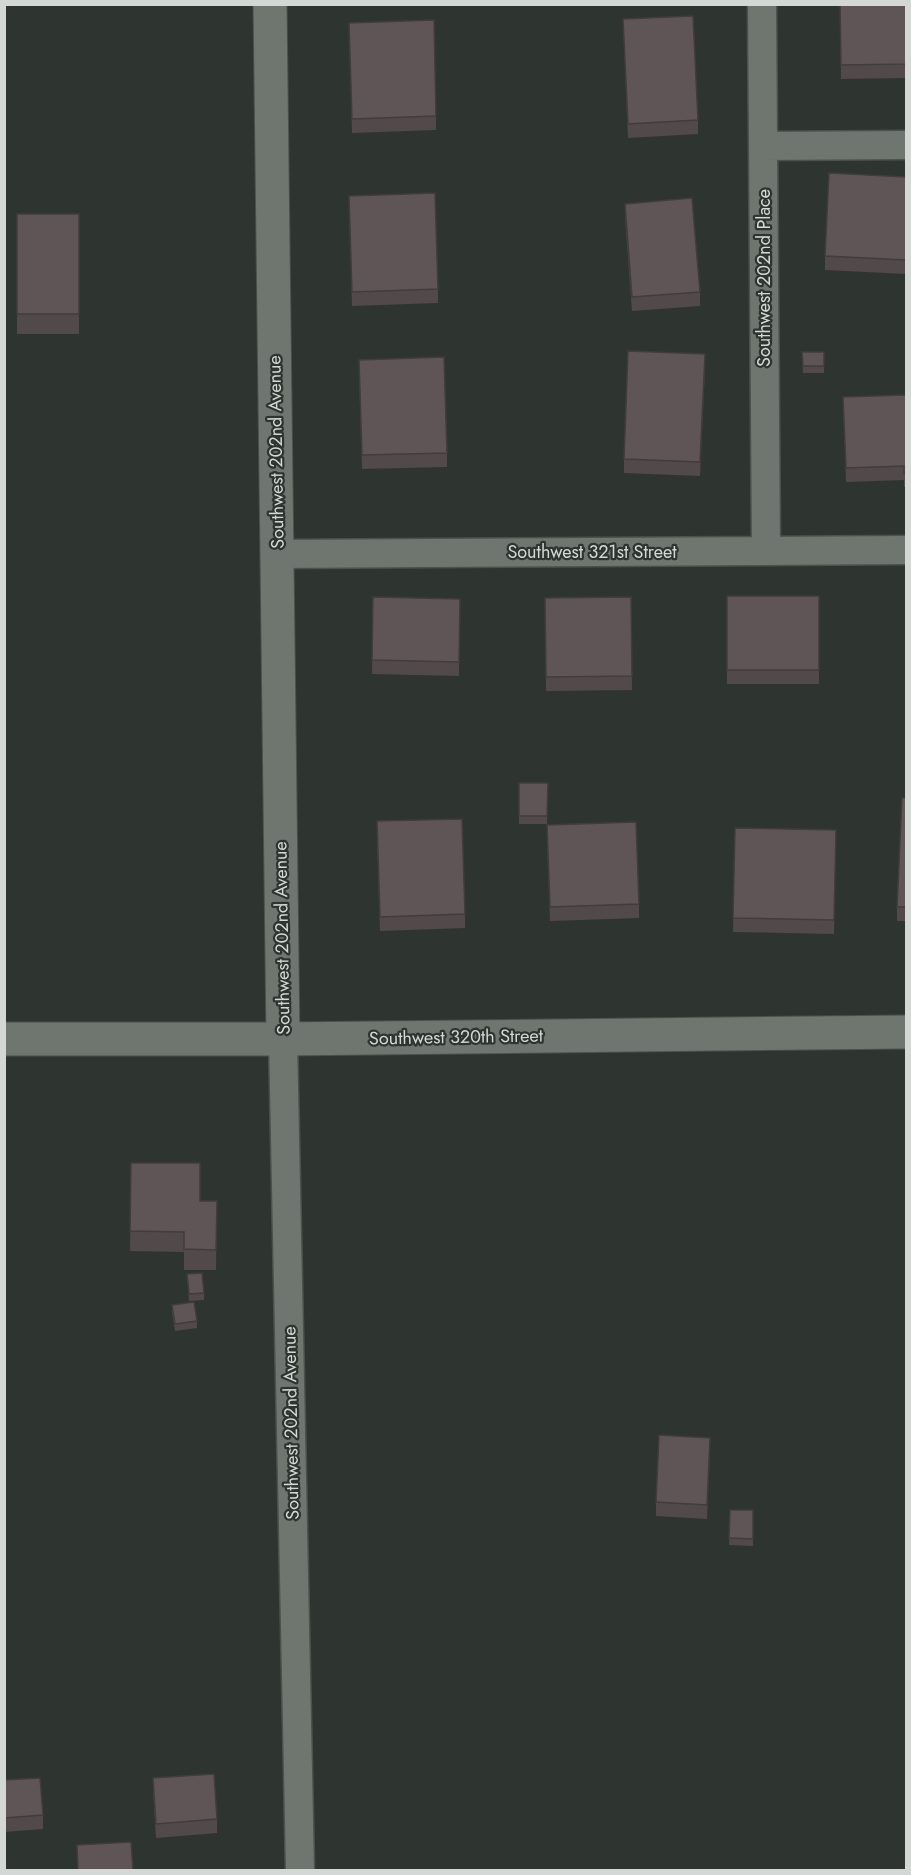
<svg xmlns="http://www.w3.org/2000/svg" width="911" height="1875" font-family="Jost,sans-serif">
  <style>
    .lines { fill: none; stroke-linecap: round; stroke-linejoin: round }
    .minor-casing { stroke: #4b514d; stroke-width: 31 }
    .tertiary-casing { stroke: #4b514d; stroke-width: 35 }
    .minor { stroke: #6e766f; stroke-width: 28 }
    .tertiary { stroke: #6e766f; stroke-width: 33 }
    .wall { fill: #52494b }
    .shaded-wall { fill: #423c3d }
    .building { fill: #5f5557; stroke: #423c3d; stroke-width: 1.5 }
    .labels { text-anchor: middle; stroke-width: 4.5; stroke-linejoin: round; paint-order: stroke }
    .street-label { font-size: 18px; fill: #d4d8d5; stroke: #2e3530 }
  </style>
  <rect width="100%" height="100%" fill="#2e3530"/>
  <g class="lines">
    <g class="minor-casing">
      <path id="minor" d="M762,4L766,551
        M763,146L906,145
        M277,554L906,550
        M283,1039L300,1870"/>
    </g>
    <g class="tertiary-casing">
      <path id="tertiary" d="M270,4L283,1039
        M4,1039H283L906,1032"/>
    </g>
    <use href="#minor" class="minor"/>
    <use href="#tertiary" class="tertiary"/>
  </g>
  <path class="wall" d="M840,4H906V78L841,79Z
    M623,19L698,120V134L628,138Z
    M349,37L436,116V130L352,133Z
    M906,177V274L825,270V256Z
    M625,204L700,292V306L632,311L625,218Z
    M349,210L438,289V303L352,306Z
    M17,214H79V334H17Z
    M802,352H824V373H803Z
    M705,368L700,476L624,473V459Z
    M359,374L447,453V467L362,469Z
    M906,395V487H904V480L846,482L843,397Z
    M727,596H819V684H727Z
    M373,597L460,599L459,676L372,674Z
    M631,597L632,690L546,691L545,598Z
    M519,783H548L547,824H519Z
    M906,798V921H897V907Z
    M735,828L836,830L834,934L733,932Z
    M377,835L465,914V928L380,931Z
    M547,839L639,904V918L550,921Z
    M131,1163L200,1201H217L216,1270H184V1252L130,1251Z
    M187,1274L204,1293V1300L189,1301Z
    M172,1305L197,1321V1328L175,1331L172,1312Z
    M710,1452L707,1519L656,1516V1502Z
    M730,1510H753V1546L729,1545Z
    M153,1778L217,1819V1833L156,1838L153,1792Z
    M4,1780L43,1815V1829L4,1832Z"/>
  <path class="shaded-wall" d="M705,354V368L700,476V462Z
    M710,1438V1452L707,1519V1505Z"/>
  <path class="building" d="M840,4H906V64L841,65Z
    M693,16L698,120L628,124L623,19Z
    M434,20L436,116L352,119L349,23Z
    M829,173L906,177V260L825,256Z
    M435,193L438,289L352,292L349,196Z
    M692,198L700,292L632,297L625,204Z
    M17,214H79V314H17Z
    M628,351L705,354L700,462L624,459Z
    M802,352H824V366H803Z
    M444,357L447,453L362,455L359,360Z
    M906,395V473H904V466L846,468L843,397Z
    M727,596H819V670H727Z
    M373,597L460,599L459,662L372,660Z
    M631,597L632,676L546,677L545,598Z
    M519,783H548L547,816H519Z
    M902,798H906V907H897Z
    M462,819L465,914L380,917L377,821Z
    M636,822L639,904L550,907L547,825Z
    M735,828L836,830L834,920L733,918Z
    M131,1163H200V1201H217L216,1250L184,1249V1232L130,1231Z
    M202,1273L204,1293L189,1294L187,1274Z
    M194,1302L197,1321L175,1324L172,1305Z
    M659,1435L710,1438L707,1505L656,1502Z
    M730,1510H753V1539L729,1538Z
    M214,1774L217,1819L156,1824L153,1778Z
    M40,1778L43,1815L4,1818V1780Z
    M131,1842L133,1870H78L77,1845Z"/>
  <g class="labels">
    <g class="street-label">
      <text transform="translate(764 278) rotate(-90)" y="6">Southwest 202nd Place</text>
      <text transform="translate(276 452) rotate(-91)" y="6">Southwest 202nd Avenue</text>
      <text x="592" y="558">Southwest 321st Street</text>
      <text transform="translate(282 938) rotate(-91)" y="6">Southwest 202nd Avenue</text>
      <text transform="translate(456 1037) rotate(-1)" y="6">Southwest 320th Street</text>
      <text transform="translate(291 1423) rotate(-91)" y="6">Southwest 202nd Avenue</text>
    </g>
  </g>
  <rect width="911" height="1875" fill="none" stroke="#d4d8d5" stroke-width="12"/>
</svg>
